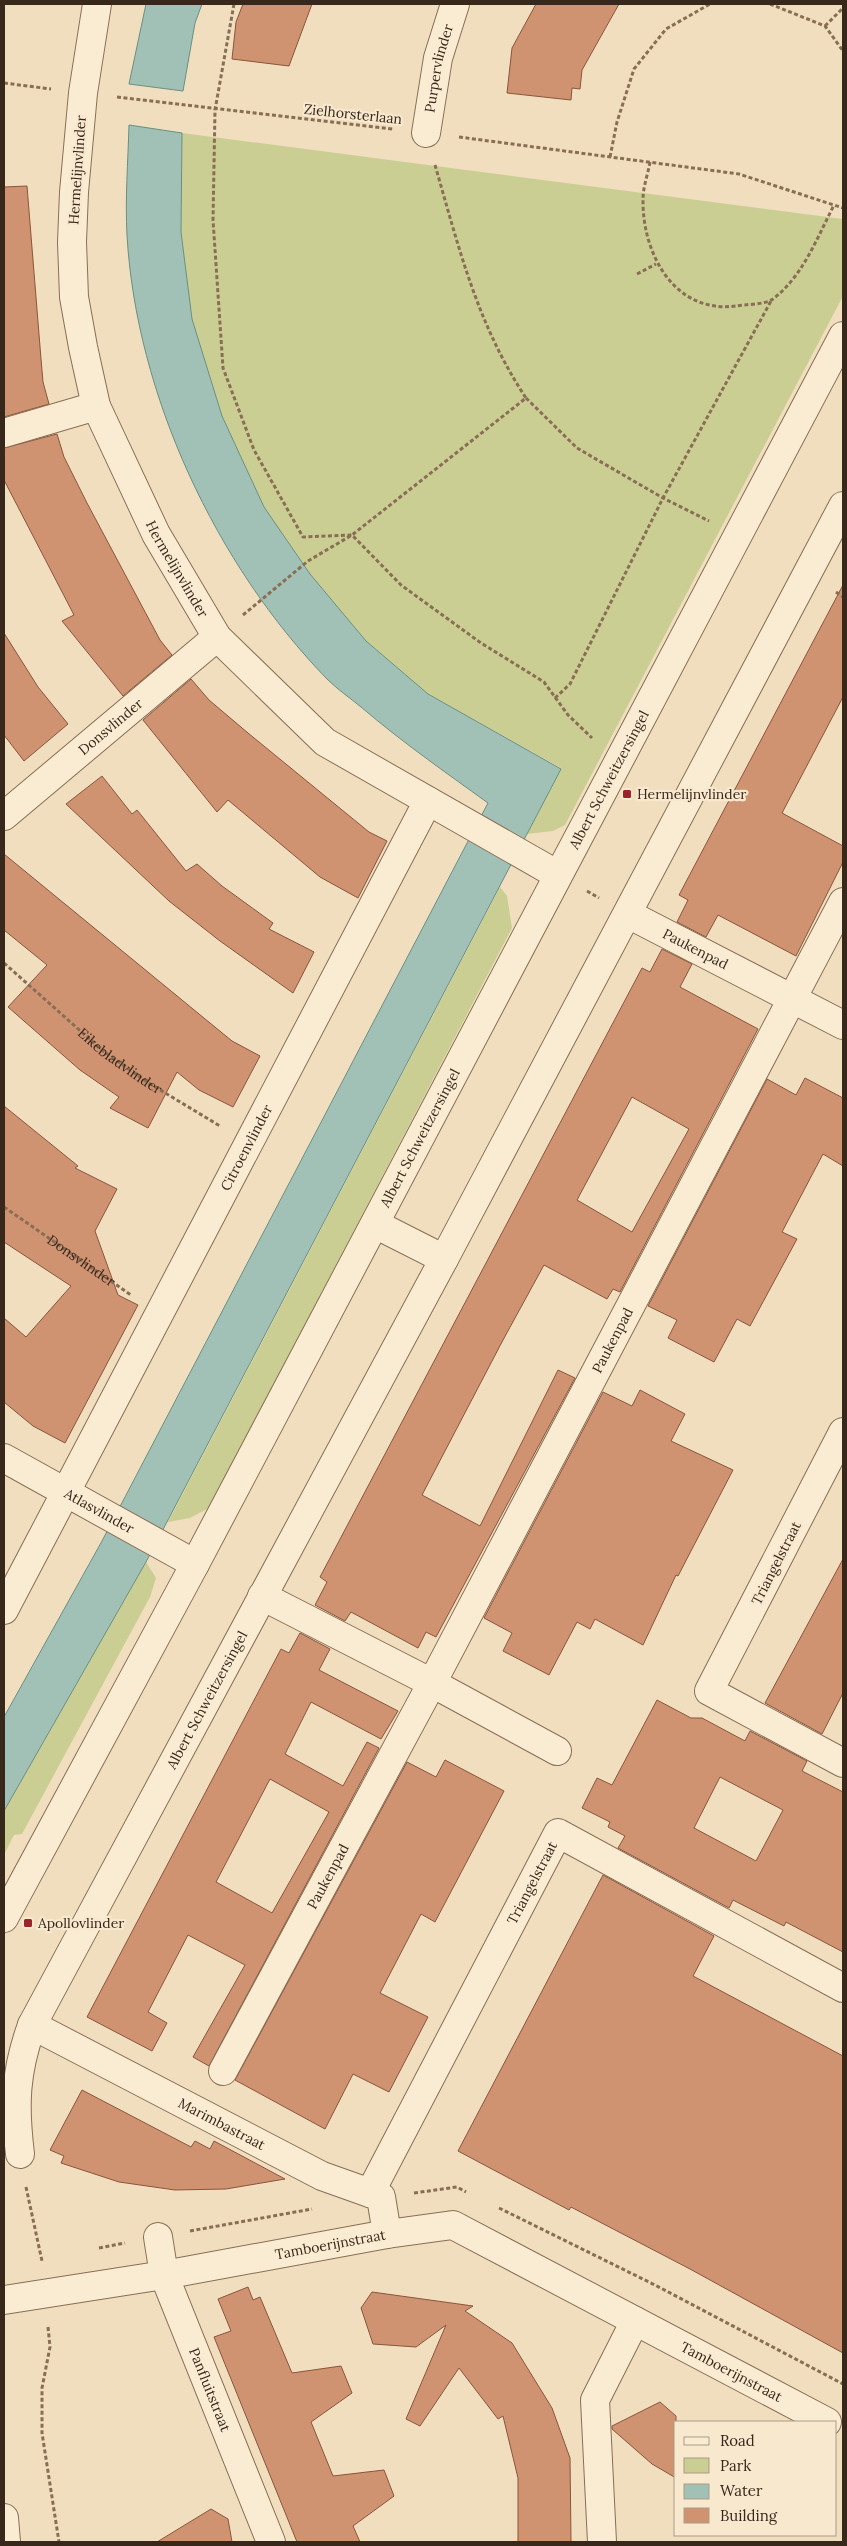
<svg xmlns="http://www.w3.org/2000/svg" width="847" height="2546" font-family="Lora,serif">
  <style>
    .green { fill: #cbce92 }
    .water { fill: #a2c1b6; stroke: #698f83 }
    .building { fill: #d09372; stroke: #8a553b; fill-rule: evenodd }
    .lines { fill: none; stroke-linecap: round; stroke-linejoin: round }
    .minor-casing { stroke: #896e56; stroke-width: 30 }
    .tertiary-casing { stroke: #896e56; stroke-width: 30 }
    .path { stroke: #896e56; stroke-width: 3; stroke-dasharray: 4 2.5; stroke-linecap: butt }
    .minor { stroke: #faecd2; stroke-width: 28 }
    .tertiary { stroke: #faecd2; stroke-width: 28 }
    .poi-dot { fill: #9b232c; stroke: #f7e8ce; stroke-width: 2 }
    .labels { text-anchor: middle; stroke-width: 4.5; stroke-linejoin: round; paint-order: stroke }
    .street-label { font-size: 14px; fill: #38271b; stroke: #f7e8ce }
    .poi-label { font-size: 14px; fill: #38271b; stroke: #f7e8ce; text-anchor: start }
  </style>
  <rect width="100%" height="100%" fill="#f0debe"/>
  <path class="green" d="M182,133L843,219V296L565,825L553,831L527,834L561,768L428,694L366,641L310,574L264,507L222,416L192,319L181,232Z
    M500,887L507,896L512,928L209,1508L190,1518L168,1522Z
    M146,1562L156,1578L150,1597L22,1834L14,1835L4,1855V1811Z"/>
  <path class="water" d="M146,4H202L195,23L183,91L129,84Z
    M129,125L182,133L181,232L192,319L222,416L264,507L310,574L366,641L428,694L561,769L146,1562L4,1811V1717L102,1541L488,803C445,772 402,742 361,707C350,698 337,689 327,679C216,565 136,394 127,235C125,199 128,162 129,125Z"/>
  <path class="building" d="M243,4H312L289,66L232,59L236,22Z
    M536,4H619L582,70L580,89L572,88L571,100L507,93L512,48Z
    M27,186L41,359L43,382L49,404L4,417V187Z
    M57,434L64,457L87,503L160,640L172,655L123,696L62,621L74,615L4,480V448Z
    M843,585V697L782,813L843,846V862L796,956L718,915L706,937L677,922L688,900L679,895Z
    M4,633L38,687L68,724L24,761L4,735Z
    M191,679L209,700L248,733L369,832L387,841L358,898L320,877L228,800L217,812L143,720Z
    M102,776L132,814L137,810L186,871L197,864L222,886L273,923L269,929L314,952L293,993L220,941L169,901L66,804Z
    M4,854L232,1041L260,1056L233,1107L199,1090L177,1072L148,1128L110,1108L119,1097L80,1070L8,1007L47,965L4,930Z
    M662,949L692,964L680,987L758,1029L620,1292L613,1289L607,1299L544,1265L503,1340L422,1495L480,1526L558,1370L575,1378L436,1637L426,1632L418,1648L351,1612L345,1621L315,1605L327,1582L320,1577L642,968L650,972ZM632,1097L689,1129L632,1232L577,1200Z
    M805,1078L843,1098V1166L823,1154L782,1232L797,1239L750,1326L737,1319L714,1362L668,1338L677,1320L648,1306L767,1079L796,1095Z
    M4,1106L78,1166L75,1168L117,1189L95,1231L118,1295L138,1305L65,1443L33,1426L4,1402V1318L26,1337L71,1286L4,1242Z
    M640,1390L685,1414L671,1441L733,1470L678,1576L676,1575L643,1645L595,1619L590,1629L577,1622L549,1675L503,1651L512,1633L484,1618L603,1392L632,1406Z
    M843,1559V1693L822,1734L765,1703Z
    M300,1633L330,1649L319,1670L398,1711L381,1739L311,1702L285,1754L343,1786L367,1742L379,1748L209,2066L193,2057L245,1965L188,1935L148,2012L167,2023L152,2051L87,2017L281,1649L289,1653ZM270,1779L329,1812L272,1913L216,1882Z
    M657,1700L691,1718H702L745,1741L750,1731L807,1761L802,1771L843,1792V1952L786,1922L784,1926L733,1900L729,1908L618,1848L625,1836L608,1827L610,1822L582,1808L597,1778L612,1785ZM720,1777L783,1810L756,1861L694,1828Z
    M445,1760L504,1791L435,1922L421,1914L380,1993L428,2017L389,2092L353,2074L325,2129L235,2080L407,1762L436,1777Z
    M603,1875L714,1936L693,1976L843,2056V2353L690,2269L571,2207L569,2210L458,2151Z
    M82,2090L191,2147L195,2141L210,2149L214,2141L285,2179L226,2189L175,2190L119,2182L61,2163L64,2156L50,2150Z
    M248,2287L253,2300L260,2297L292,2373L341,2366L352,2393L311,2422L333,2476L384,2470L394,2496L353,2526L360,2542H297L214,2337L231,2331L218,2299Z
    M372,2292L473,2306L465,2311L512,2343L552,2408L570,2458L571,2542H518V2478L503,2416L498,2419L459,2368L420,2426L406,2419L446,2325L416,2347L373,2344L361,2308Z
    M660,2402L676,2416V2478L652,2464L612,2429V2426Z
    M211,2509L228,2519L232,2542H157Z"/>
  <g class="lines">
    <g class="minor-casing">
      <g id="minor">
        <path id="s3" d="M97,4L83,93L74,192L72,242L74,297L83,347L96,406L156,534L217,637L325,742L558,875"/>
        <path id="s4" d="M426,133L438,58L455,4"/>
        <path d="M4,433L96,406"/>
        <path id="s5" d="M4,816L217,637"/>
        <path id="s6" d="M628,914L843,1025"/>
        <path d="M375,1224L444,1259"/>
        <path d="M843,1432L709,1691L843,1763"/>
        <path id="s7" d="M4,1458L195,1564"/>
        <path d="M262,1596L432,1683L557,1751"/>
        <path id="s8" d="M4,1610L428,801"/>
        <path id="s9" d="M32,2025L322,2176L381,2197L387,2234"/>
        <path id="s10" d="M223,2071L432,1683L843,902"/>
        <path id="s11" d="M20,2154C14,2105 15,2072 32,2025L444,1259L843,506"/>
        <path id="s12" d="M370,2193L558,1833L843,1988"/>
        <path id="s13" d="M158,2237L164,2275L271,2542"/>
        <path id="s14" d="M4,2300L164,2275L387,2234L453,2225L827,2422"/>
        <path d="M602,2542L595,2400L635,2321"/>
      </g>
    </g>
    <g class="tertiary-casing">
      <g id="tertiary">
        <path id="s15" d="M4,1918L195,1564L843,336"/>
        <path d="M4,2518L6,2542"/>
      </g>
    </g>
    <g class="path">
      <path d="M234,4L215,110L213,220L223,368L254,450L303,537L352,535L401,585L481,643L544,682L568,715L592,738"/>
      <path d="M770,4L825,26L843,51"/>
      <path d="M825,26L843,8"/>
      <path d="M4,83L51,89"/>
      <path d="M117,97L393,129"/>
      <path d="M459,137L739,174L843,208"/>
      <path d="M610,157L617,122L634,69L666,29L710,4"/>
      <path d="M650,162C648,174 643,187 643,199C642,253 674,314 736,306C745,304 765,305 773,299C803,276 817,238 834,205"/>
      <path d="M637,274L656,264"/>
      <path d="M526,398L577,448L663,498L709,521"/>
      <path d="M836,592L843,597"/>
      <path d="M243,615L308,561L352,535L526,398C477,324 459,248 435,165"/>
      <path d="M555,698L570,684L663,498L771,301"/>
      <path d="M587,891L599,898"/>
      <path id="s1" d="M4,963L103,1051L147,1082L220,1126"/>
      <path id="s2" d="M4,1207L131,1295"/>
      <path d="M26,2187L42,2261"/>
      <path d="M414,2193L457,2187L466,2192"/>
      <path d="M499,2208L655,2285L843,2384"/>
      <path d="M190,2231L312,2209"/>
      <path d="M99,2248L125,2243"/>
      <path d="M48,2327L50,2347L42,2388V2433L59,2542"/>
    </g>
    <use href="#minor" class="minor"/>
    <use href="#tertiary" class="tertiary"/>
  </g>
  <g class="poi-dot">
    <rect x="622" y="789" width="10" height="10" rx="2.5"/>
    <rect x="23" y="1918" width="10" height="10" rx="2.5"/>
  </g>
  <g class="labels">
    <g class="street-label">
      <text dy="5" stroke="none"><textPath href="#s4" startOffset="66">Purpervlinder</textPath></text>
      <text transform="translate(353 114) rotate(6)" y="5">Zielhorsterlaan</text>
      <text transform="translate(77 170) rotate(-86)" y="5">Hermelijnvlinder</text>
      <text dy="5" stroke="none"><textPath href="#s3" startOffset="588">Hermelijnvlinder</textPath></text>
      <text dy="5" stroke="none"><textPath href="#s5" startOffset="139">Donsvlinder</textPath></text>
      <text dy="5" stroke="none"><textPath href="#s15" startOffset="1289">Albert Schweitzersingel</textPath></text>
      <text dy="5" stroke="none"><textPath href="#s6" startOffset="76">Paukenpad</textPath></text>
      <text dy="5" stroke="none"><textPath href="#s1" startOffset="152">Eikebladvlinder</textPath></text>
      <text dy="5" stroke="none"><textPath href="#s15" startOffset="884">Albert Schweitzersingel</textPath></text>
      <text dy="5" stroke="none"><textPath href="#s8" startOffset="522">Citroenvlinder</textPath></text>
      <text dy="5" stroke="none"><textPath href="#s2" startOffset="94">Donsvlinder</textPath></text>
      <text dy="5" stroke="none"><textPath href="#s10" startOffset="828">Paukenpad</textPath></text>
      <text dy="5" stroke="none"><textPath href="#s7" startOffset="109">Atlasvlinder</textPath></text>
      <text transform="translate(776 1563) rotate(-63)" y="5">Triangelstraat</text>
      <text dy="5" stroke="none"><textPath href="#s11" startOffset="500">Albert Schweitzersingel</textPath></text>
      <text dy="5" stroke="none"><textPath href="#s10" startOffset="221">Paukenpad</textPath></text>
      <text dy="5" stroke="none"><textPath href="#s12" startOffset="350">Triangelstraat</textPath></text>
      <text dy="5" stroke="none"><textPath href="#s9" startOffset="214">Marimbastraat</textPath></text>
      <text dy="5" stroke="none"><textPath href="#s14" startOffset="331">Tamboerijnstraat</textPath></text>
      <text dy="5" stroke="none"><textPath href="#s14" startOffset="770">Tamboerijnstraat</textPath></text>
      <text dy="5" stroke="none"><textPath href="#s13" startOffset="162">Panfluitstraat</textPath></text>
    </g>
    <g class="poi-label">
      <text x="637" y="799">Hermelijnvlinder</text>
      <text x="38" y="1928">Apollovlinder</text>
    </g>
  </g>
  <rect width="847" height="2546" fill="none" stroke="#38271b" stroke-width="10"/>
  <rect x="674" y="2421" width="162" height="115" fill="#f7e8ce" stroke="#ab9b86"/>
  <rect x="684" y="2437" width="25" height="8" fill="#faecd2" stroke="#ab9b86"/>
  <text x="720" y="2446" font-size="15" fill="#38271b">Road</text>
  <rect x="684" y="2458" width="25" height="15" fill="#cbce92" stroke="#ab9b86"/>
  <text x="720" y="2471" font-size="15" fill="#38271b">Park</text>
  <rect x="684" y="2484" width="25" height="15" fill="#a2c1b6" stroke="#ab9b86"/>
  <text x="720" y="2496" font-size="15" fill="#38271b">Water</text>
  <rect x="684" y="2508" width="25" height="15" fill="#d09372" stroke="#ab9b86"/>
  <text x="720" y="2521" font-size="15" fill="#38271b">Building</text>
</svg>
